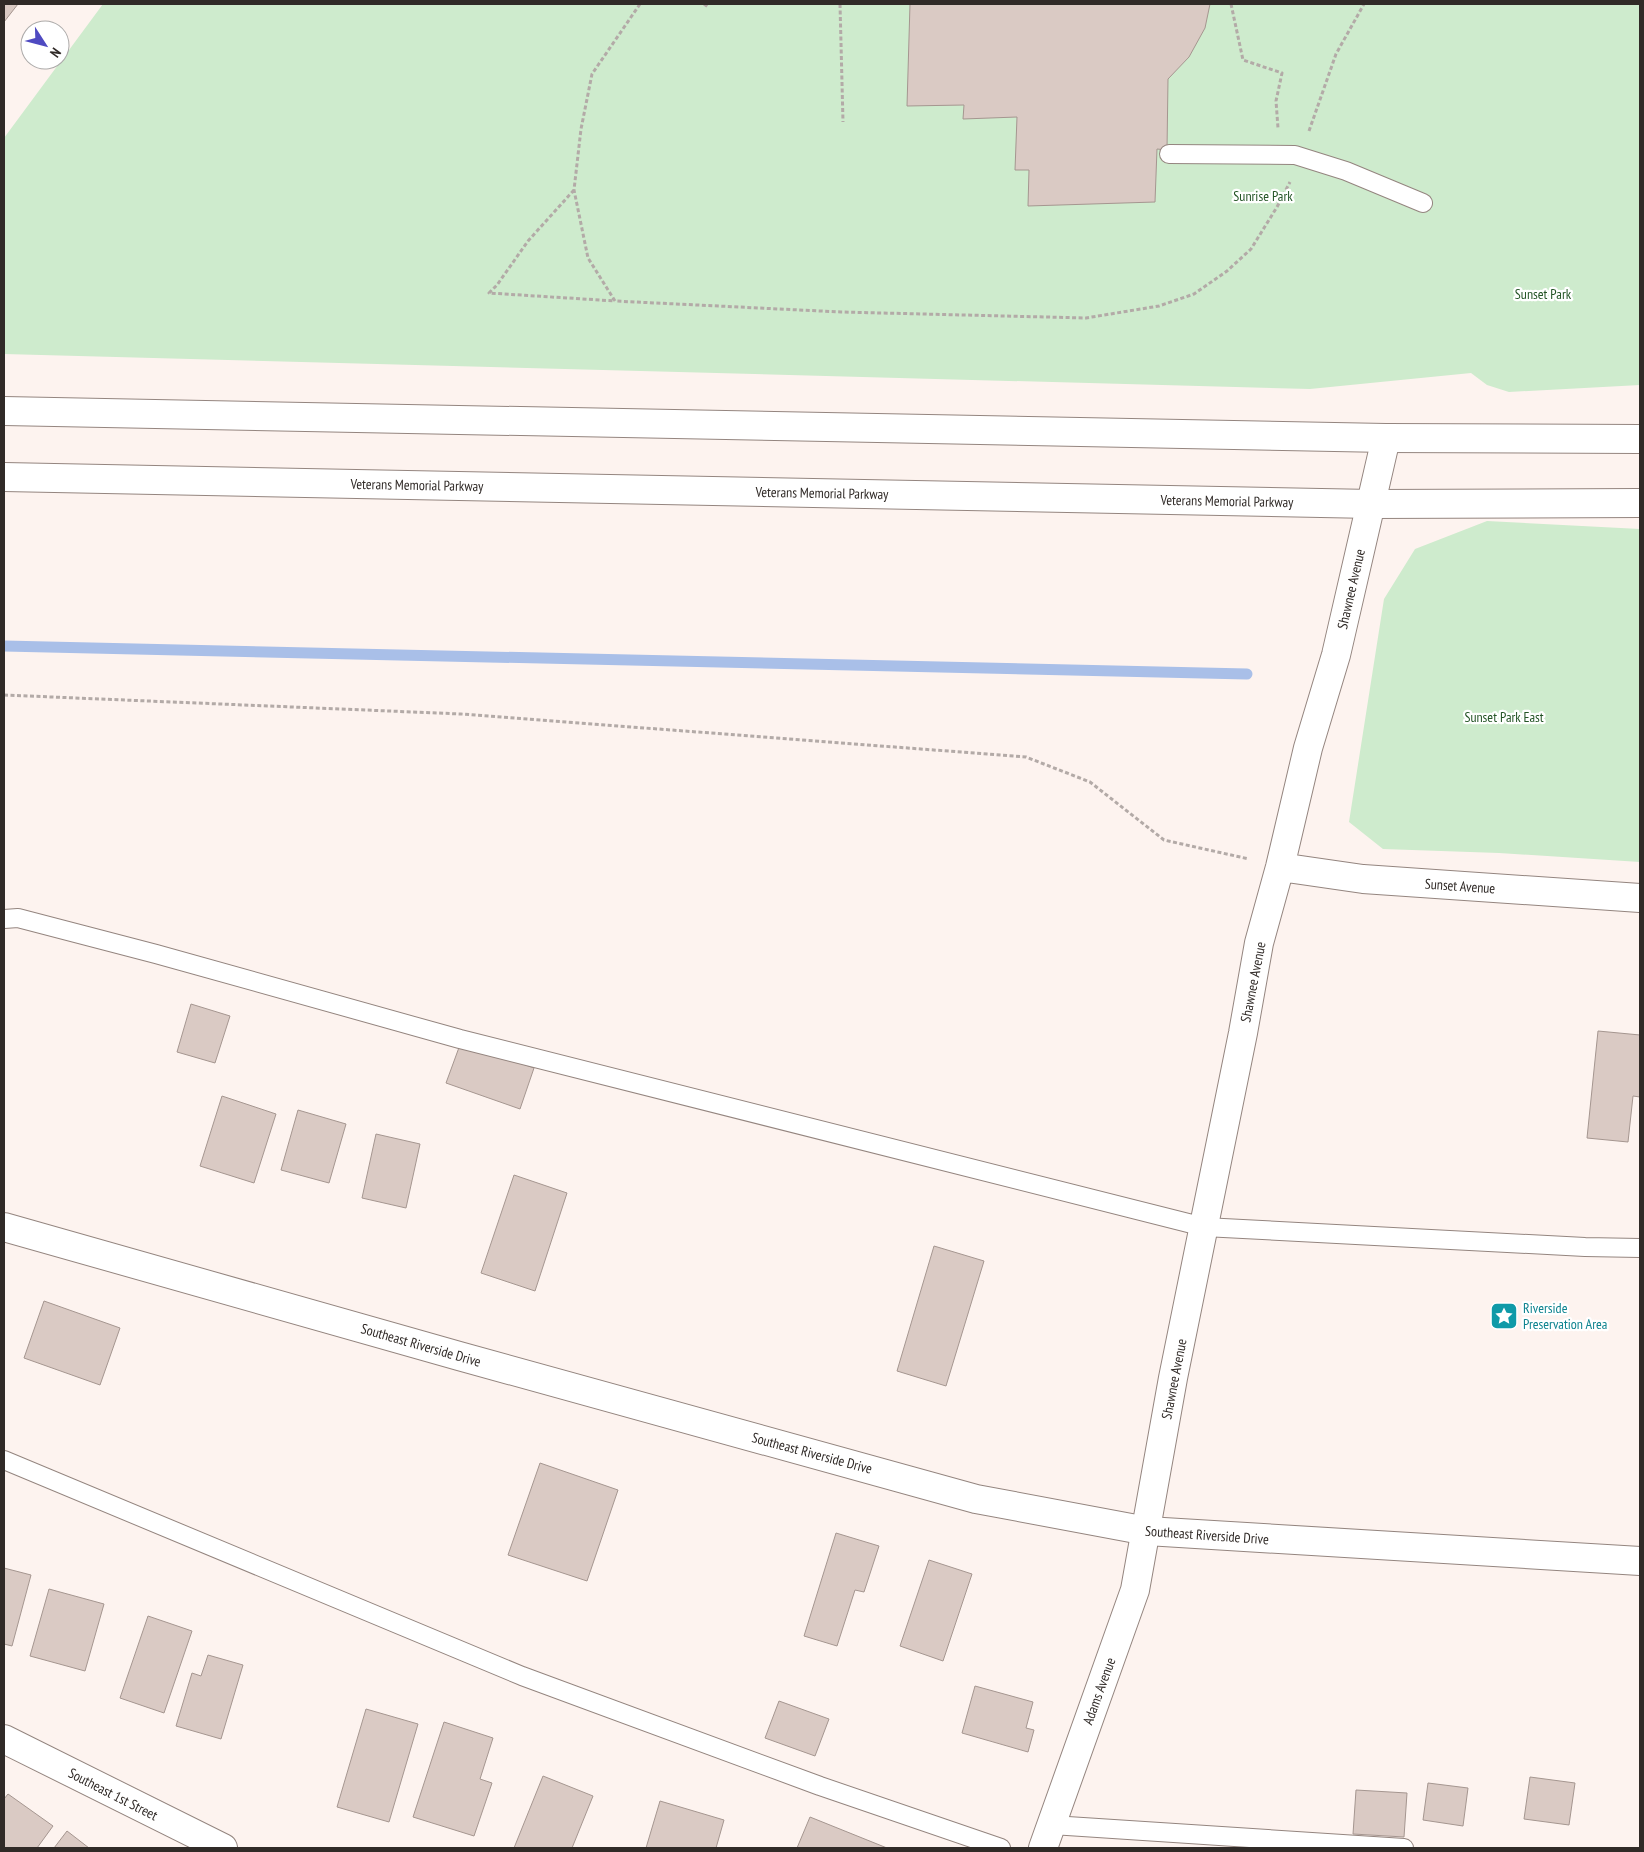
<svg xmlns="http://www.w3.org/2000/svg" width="1644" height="1852" font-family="'PT Sans Narrow',sans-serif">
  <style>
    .green { fill: #ceebcd }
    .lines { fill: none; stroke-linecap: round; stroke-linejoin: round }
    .stream { stroke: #a9bfe8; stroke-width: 11 }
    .building { fill: #dacac4; stroke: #a59690 }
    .lane-casing { stroke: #94857f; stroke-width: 20 }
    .street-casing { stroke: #94857f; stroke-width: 30 }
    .secondary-casing { stroke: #94857f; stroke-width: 30 }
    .highway-casing { stroke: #94857f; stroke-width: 30 }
    .path { stroke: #b3aaa7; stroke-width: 3; stroke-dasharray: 4 2.5; stroke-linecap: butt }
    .lane { stroke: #fff; stroke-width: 18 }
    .street { stroke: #fff; stroke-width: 28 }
    .secondary { stroke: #fff; stroke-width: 28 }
    .highway { stroke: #fff; stroke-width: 28 }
    .labels { text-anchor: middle; stroke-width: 4.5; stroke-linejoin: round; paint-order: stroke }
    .park-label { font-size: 14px; fill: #235425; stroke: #fff }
    .street-label { font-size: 14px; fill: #302a27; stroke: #fff }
    .culture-label { font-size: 14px; fill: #0d838f; stroke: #fff; text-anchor: start }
  </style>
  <rect width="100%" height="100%" fill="#fdf3ef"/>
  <path class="green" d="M103,4H1640V385L1509,392L1487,385L1471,373L1310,389L4,354V138Z
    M1487,521L1640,529V862L1499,853L1383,849L1349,822L1384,599L1415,549Z"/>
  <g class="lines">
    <path class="stream" d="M4,646L1247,674"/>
  </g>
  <path class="building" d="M4,4H18L4,22Z
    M910,4H1210L1205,28L1189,57L1168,79L1167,150L1157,149L1155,202L1028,206L1029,170H1015L1017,117L963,119L964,105L907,106Z
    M191,1004L230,1016L215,1063L177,1052Z
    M1598,1031L1640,1035V1097L1633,1096L1628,1142L1587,1138Z
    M461,1042L534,1068L520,1109L446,1083Z
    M222,1096L276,1114L254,1183L200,1166Z
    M298,1110L346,1124L329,1183L281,1170Z
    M376,1134L420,1144L406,1208L362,1198Z
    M514,1175L567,1193L535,1291L481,1273Z
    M934,1246L984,1261L946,1386L897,1371Z
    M44,1301L120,1328L100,1385L24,1358Z
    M540,1463L618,1490L587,1581L508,1555Z
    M836,1533L879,1546L864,1592L855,1590L837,1646L804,1636Z
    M929,1560L972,1574L943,1661L900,1646Z
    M4,1568L31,1575L12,1646L4,1644Z
    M49,1589L104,1604L85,1671L30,1656Z
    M148,1616L192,1631L164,1713L120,1698Z
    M208,1655L243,1665L221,1739L176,1726L192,1673L201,1676Z
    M975,1686L1033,1702L1026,1728L1034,1730L1028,1752L962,1733Z
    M779,1701L829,1719L815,1756L765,1738Z
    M366,1709L418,1724L389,1822L337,1807Z
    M444,1722L493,1738L480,1779L492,1783L474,1836L413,1817Z
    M543,1776L593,1796L572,1848H514Z
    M1530,1777L1575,1783L1569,1825L1524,1819Z
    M1428,1783L1468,1788L1463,1826L1423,1820Z
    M1356,1790L1407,1793L1404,1837L1353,1834Z
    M8,1794L53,1826L37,1848H4V1799Z
    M660,1801L724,1820L716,1848H646Z
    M810,1817L887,1848H797Z
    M67,1831L89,1848H54Z"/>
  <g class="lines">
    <g class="lane-casing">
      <path id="lane" d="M1169,154L1295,155L1346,171L1423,203
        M4,919L18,918L156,954L460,1039L1204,1227L1585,1247L1640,1248
        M4,1460L522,1676L820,1786L1001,1848
        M1052,1825L1404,1848"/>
    </g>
    <g class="street-casing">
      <path id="street" d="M1280,867L1363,879L1640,898
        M4,1739L223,1848
        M1043,1848L1135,1590L1173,1378L1243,1033L1259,943L1280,867L1308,748L1336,655L1386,438"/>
    </g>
    <g class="secondary-casing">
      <path id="secondary" d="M4,1227L459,1356L976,1499L1147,1531L1640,1561"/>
    </g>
    <g class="highway-casing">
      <path id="highway" d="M4,411L1386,438L1640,439
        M4,477L1372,504L1640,503"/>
    </g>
    <path class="path" d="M640,4L592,74L581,129L574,190L588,258L615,301L841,312L1086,318L1159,306L1194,294L1227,271L1251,249L1277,207L1290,182
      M704,4L708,7
      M840,4L843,122
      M1231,4L1243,60L1282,73L1276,101L1278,128
      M1309,131L1336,54L1364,4
      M574,190L528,241L497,285L489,293L615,301
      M4,695L461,714L1026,757L1090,782L1164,840L1249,859"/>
    <use href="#lane" class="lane"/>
    <use href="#street" class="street"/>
    <use href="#secondary" class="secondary"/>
    <use href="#highway" class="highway"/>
  </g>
  <defs>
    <g id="sight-square" transform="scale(1.4375)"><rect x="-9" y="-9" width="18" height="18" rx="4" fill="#0f9aa8" stroke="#fff"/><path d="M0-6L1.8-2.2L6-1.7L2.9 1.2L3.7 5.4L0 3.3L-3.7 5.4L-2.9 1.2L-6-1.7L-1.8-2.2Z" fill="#fff"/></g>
  </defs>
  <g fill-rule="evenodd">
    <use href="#sight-square" x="1504" y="1316"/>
  </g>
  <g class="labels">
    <g class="park-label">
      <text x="1263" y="201">Sunrise Park</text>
      <text x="1543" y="299">Sunset Park</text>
      <text x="1504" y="722">Sunset Park East</text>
    </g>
    <g class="street-label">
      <text transform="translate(417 485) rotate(1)" y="5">Veterans Memorial Parkway</text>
      <text transform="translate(822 493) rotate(1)" y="5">Veterans Memorial Parkway</text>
      <text transform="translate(1227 501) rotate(1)" y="5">Veterans Memorial Parkway</text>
      <text transform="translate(1351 589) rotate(-77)" y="5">Shawnee Avenue</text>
      <text transform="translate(1460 886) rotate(4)" y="5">Sunset Avenue</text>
      <text transform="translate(1253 982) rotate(-79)" y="5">Shawnee Avenue</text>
      <text transform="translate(421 1345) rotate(16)" y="5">Southeast Riverside Drive</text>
      <text transform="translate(1174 1379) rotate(-79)" y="5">Shawnee Avenue</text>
      <text transform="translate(812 1453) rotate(15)" y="5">Southeast Riverside Drive</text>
      <text transform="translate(1207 1535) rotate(4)" y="5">Southeast Riverside Drive</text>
      <text transform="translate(1099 1691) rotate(-70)" y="5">Adams Avenue</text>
      <text transform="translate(113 1794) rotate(27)" y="5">Southeast 1st Street</text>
    </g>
    <g class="culture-label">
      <text x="1523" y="1313">Riverside<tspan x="1523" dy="16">Preservation Area</tspan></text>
    </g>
  </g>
  <rect width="1644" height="1852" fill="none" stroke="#302a27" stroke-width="10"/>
  <g transform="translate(45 45) rotate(126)"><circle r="24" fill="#ffffff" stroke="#acaaa9"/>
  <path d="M0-4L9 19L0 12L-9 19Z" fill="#4f4ac1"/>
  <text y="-8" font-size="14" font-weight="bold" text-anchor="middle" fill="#302a27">N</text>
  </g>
</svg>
